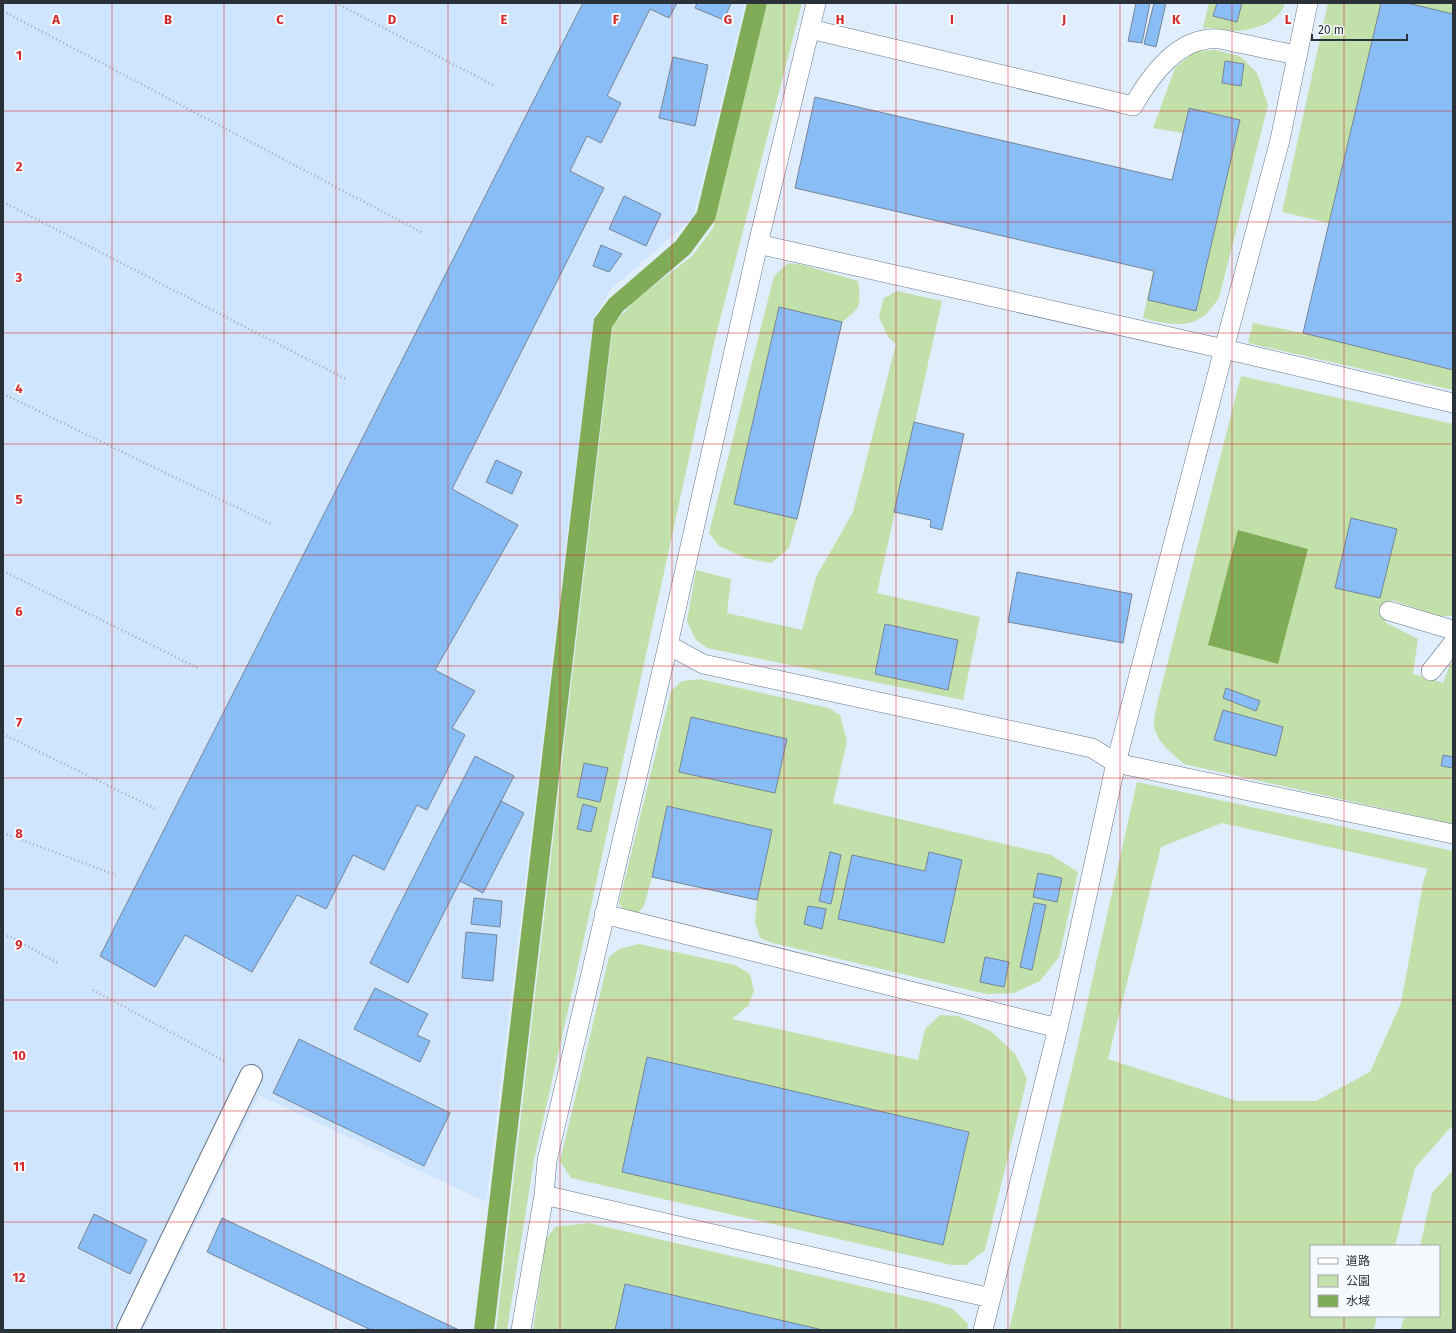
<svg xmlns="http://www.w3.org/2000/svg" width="1456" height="1333" font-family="'Fira Sans','Noto Sans JP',sans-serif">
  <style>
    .built { fill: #cfe5fe }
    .green { fill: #c2e0a9; fill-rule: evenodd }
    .water { fill: #81ac57 }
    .building { fill: #89bdf6; stroke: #768596 }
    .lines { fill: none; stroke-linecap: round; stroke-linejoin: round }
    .service-casing { stroke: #677586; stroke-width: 20 }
    .minor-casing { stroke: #677586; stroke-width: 24 }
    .path { stroke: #a1abb7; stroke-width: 2.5; stroke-dasharray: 1 3; stroke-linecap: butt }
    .service { stroke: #fff; stroke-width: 19 }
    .minor { stroke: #fff; stroke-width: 22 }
    .grid { fill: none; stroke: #d62828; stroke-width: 1; stroke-opacity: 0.55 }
    .grid-label { font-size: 13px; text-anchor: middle; font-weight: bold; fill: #d62828; stroke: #f6f9fd; stroke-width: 4; stroke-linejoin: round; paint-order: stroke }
  </style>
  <rect width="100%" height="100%" fill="#e0edfc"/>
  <path class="built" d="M3,3H745L693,218L611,289L594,318L486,1202L259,1095L143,1330H3Z"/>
  <path class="green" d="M764,3H802L715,339L574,984L534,1160L507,1330H496L613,325L634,301L692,256L713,228Z
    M1209,3H1285C1279,23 1253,31 1234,31C1223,30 1214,27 1203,28Z
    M1328,3H1453V390L1248,343L1253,323L1303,333L1329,223L1282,212Z
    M1215,50L1240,56L1257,73L1268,105L1219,298C1214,304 1209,313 1202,317C1186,329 1161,323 1143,318L1183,133L1153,128L1175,68L1195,51Z
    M788,263L803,265L858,281C861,304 862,307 842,322L797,519L789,548L771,563L745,558L719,546L709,533L774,276Z
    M897,291L942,301L877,593L980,617L963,700L707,648L696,640L687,621L696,570L731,579L727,613L802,630L816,577L853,512L896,344L888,337L879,317L884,298Z
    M1241,376L1453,424V616H1438L1392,600L1385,622L1418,639L1413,674L1443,683L1450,664L1453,662V824L1184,764C1172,754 1158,743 1154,727C1153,721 1156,711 1157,704Z
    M700,679L828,708L840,715L847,741L833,803L1051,855L1078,872L1059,957L1040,981L1014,993L986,994L773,943L760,938L755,922L757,900L652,877L644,906L637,915L626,912L619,903L671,691L682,681Z
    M1137,782L1453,851V1126L1449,1129L1415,1168L1395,1246H1311V1316H1377L1374,1330H1009L1077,1048ZM1222,823L1428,869L1424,878L1401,1003L1370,1072L1316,1101H1237L1108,1059L1161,847Z
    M639,944L735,965L750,974L754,991L748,1006L732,1019L918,1060L925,1029L940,1015L958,1016L991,1031L1015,1054L1027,1079L985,1250L966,1265H952L571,1178L560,1161L609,957L619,949Z
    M1453,1170V1330H1401L1404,1316H1439V1246H1420L1432,1193Z
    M589,1223L934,1303L953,1309L968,1324L967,1330H533L546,1239L555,1227Z"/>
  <path class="water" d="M747,3H767L715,220L690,254L623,311L612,327L494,1330H474L594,319L609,299L676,241L697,212Z
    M1238,530L1308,549L1278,664L1208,645Z"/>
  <path class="building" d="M583,3H677L669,18L650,9L607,96L621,103L601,143L587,136L570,171L604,188L452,489L518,525L435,670L475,691L452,728L465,735L427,810L417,805L384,870L353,855L326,909L297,895L252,972L185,935L155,987L100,956Z
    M697,3H731L724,20L695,8Z
    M1136,3H1150L1142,43L1128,41Z
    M1154,3H1166L1156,47L1144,44Z
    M1217,3H1242L1237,22L1213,16Z
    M1381,3H1407L1453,14V370L1303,333Z
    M673,57L708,65L695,126L659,118Z
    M1225,61L1244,64L1241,86L1222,83Z
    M815,97L1172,180L1189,108L1240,120L1196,311L1148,300L1154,271L795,188Z
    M624,196L661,214L646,246L609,229Z
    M601,245L622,254L609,272L593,266Z
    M779,307L842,322L797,519L734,504Z
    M914,422L964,434L942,530L930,527L931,520L894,512Z
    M496,460L522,472L512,494L486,482Z
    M1351,518L1397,529L1380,598L1335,588Z
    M1017,572L1132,594L1123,643L1008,622Z
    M885,624L958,640L948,690L875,674Z
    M1226,688L1260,701L1256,711L1223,698Z
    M1223,710L1283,727L1276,756L1214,740Z
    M691,717L787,739L775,793L679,772Z
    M1443,755L1453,757V768L1441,766Z
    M475,756L514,776L408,983L370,963Z
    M584,763L608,768L600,802L577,797Z
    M501,801L524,813L483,893L460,881Z
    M583,804L597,808L591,832L577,829Z
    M667,806L772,830L757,900L652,877Z
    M830,852L841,855L831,904L819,901Z
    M929,852L962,860L944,943L838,919L852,855L925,871Z
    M1038,873L1062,878L1057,902L1033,897Z
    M474,898L502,901L500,927L471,924Z
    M1034,903L1046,905L1032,970L1020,967Z
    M808,906L826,909L822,929L804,924Z
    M466,932L497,935L493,981L462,978Z
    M985,957L1009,962L1004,987L980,982Z
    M375,988L428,1014L417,1035L430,1041L420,1062L354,1029Z
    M299,1039L450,1113L424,1166L273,1093Z
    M647,1057L969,1132L943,1245L622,1172Z
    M94,1214L147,1240L130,1274L78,1248Z
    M222,1218L457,1329L371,1330L207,1252Z
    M625,1284L823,1330H615Z"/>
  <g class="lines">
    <g class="service-casing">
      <path id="service" d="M810,29L1133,106C1151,75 1179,35 1220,39C1228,40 1236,43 1244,44C1262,48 1280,52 1297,55
        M758,244L1224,349L1453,403
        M1389,611L1453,630
        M668,645L703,664L1092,748L1116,763L1453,834
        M1431,671L1453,643
        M604,914L1058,1028
        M544,1195L991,1298
        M521,1330L544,1195L547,1161L668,645L758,244L816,3
        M983,1330L1058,1028L1116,763L1224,349L1280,140L1308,3"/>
    </g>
    <g class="minor-casing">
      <path id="minor" d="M128,1330L251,1076"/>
    </g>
    <path class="path" d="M336,3L493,85
      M3,11L423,233
      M3,202L346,379
      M3,394L273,525
      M3,571L198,668
      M3,734L156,809
      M3,833L116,875
      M3,935L13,938L58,963
      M93,990L226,1062"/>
    <use href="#service" class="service"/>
    <use href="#minor" class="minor"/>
  </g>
  <path class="grid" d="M112,3V1330M224,3V1330M336,3V1330M448,3V1330M560,3V1330M672,3V1330M784,3V1330M896,3V1330M1008,3V1330M1120,3V1330M1232,3V1330M1344,3V1246M3,111H1453M3,222H1453M3,333H1453M3,444H1453M3,555H1453M3,666H1453M3,778H1453M3,889H1453M3,1000H1453M3,1111H1453M3,1222H1453M1344,1316V1330"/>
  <g class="grid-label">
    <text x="56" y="24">A</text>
    <text x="168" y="24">B</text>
    <text x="280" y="24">C</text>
    <text x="392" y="24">D</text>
    <text x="504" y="24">E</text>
    <text x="616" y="24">F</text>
    <text x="728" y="24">G</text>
    <text x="840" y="24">H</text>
    <text x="952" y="24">I</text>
    <text x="1064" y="24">J</text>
    <text x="1176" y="24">K</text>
    <text x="1288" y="24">L</text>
    <text x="19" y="60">1</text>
    <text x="19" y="171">2</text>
    <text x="19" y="282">3</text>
    <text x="19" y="393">4</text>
    <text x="19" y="504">5</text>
    <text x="19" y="616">6</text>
    <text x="19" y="727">7</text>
    <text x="19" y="838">8</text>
    <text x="19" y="949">9</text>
    <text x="19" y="1060">10</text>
    <text x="19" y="1171">11</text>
    <text x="19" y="1282">12</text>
  </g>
  <rect width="1456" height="1333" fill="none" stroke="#2b3138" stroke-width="8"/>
  <rect x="1310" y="1245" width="130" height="72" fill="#f6f9fd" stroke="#a5a9ae"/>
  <rect x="1318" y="1258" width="20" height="6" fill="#ffffff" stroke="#a5a9ae"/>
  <text x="1346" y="1265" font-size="12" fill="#2b3138">道路</text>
  <rect x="1318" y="1275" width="20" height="12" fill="#c2e0a9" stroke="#a5a9ae"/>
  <text x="1346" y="1285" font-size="12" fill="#2b3138">公園</text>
  <rect x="1318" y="1295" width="20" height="12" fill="#81ac57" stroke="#a5a9ae"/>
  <text x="1346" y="1305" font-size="12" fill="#2b3138">水域</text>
  <path d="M1312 34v6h95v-6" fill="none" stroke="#2b3138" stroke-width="2"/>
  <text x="1318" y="34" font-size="12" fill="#2b3138" stroke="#f6f9fd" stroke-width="3" paint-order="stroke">20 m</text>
</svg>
